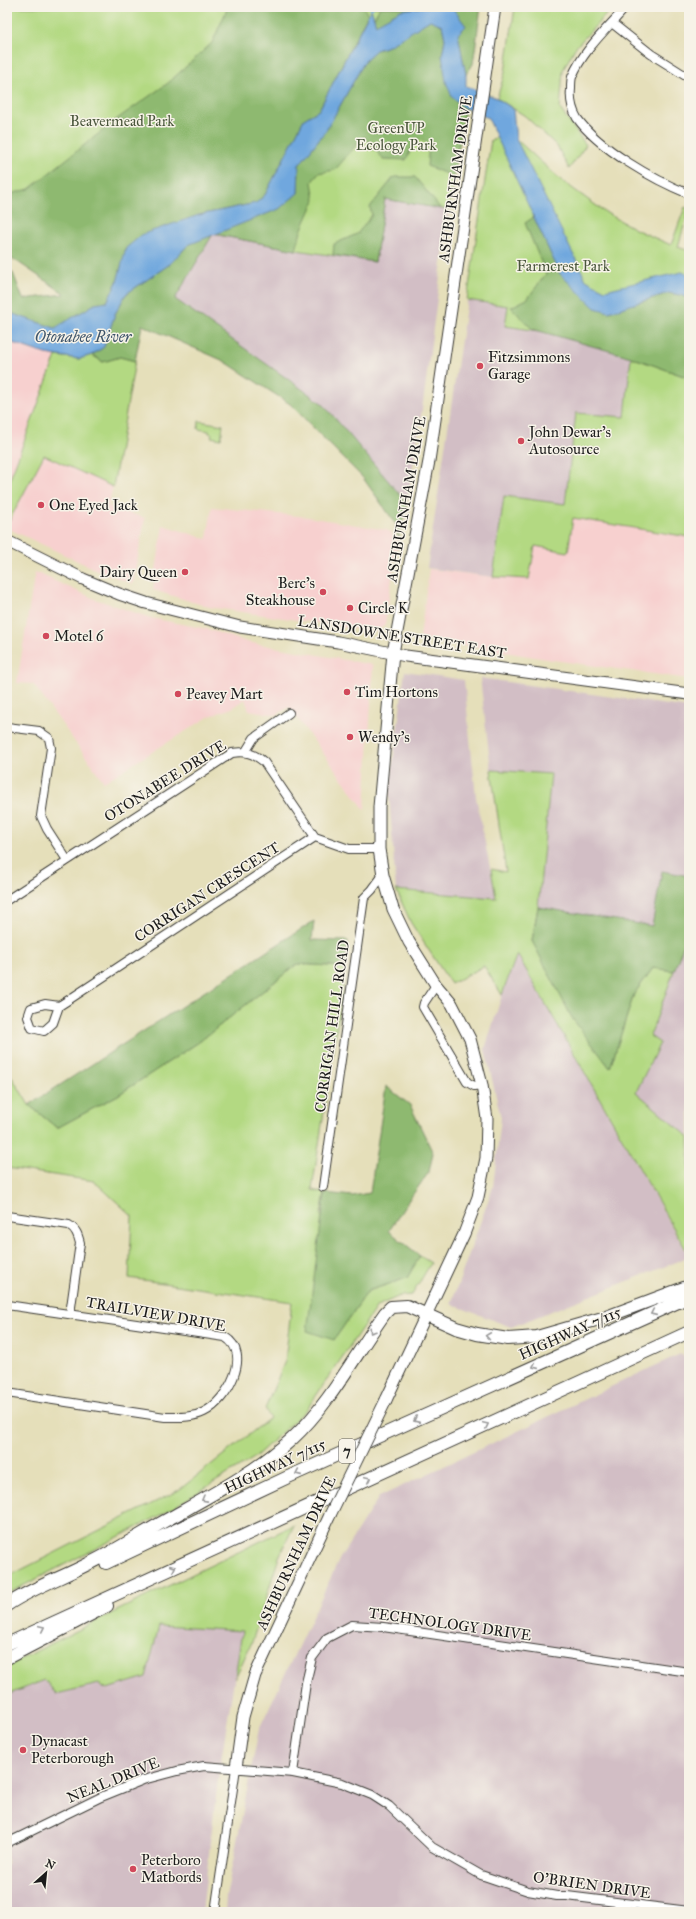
<svg xmlns="http://www.w3.org/2000/svg" width="696" height="1919" font-family="'IM FELL Great Primer',serif">
  <style>
    .built { fill: #f7d0cf }
    .industrial { fill: #d2bec5 }
    .green { fill: #b3d982; stroke: #687a4f }
    .forest { fill: #8eb970; stroke: #556a46 }
    .water { fill: #70a7de; stroke: #46627d }
    .lines { fill: none; stroke-linecap: round; stroke-linejoin: round }
    .stream { stroke: #70a7de; stroke-width: 2 }
    .minor-casing { stroke: #3a3934; stroke-width: 10 }
    .major-casing { stroke: #3a3934; stroke-width: 13 }
    .highway-casing { stroke: #3a3934; stroke-width: 14 }
    .minor { stroke: #fff; stroke-width: 8 }
    .major { stroke: #fff; stroke-width: 11 }
    .highway { stroke: #fff; stroke-width: 12 }
    .major-bridge-casing { stroke: #3a3934; stroke-width: 13; stroke-linecap: butt }
    .major-bridge { stroke: #fff; stroke-width: 11 }
    .oneway { stroke: #999 }
    .poi-dot { fill: #d1495b; stroke: #f7f3e8; stroke-width: 1.5 }
    .labels { text-anchor: middle; stroke-width: 3; stroke-linejoin: round; paint-order: stroke }
    .shield { fill: #f7f3e8; stroke: #5e5c59; stroke-width: 1 }
    .shield-label { font-size: 14px; font-weight: bold; fill: #1c1c1c }
    .park-label { font-size: 15px; fill: #49553b; stroke: #f7f3e8 }
    .street-label { font-size: 15px; fill: #1c1c1c; stroke: #f7f3e8 }
    .poi-label { font-size: 15px; fill: #1c1c1c; stroke: #f7f3e8; text-anchor: start }
    .water-label { font-size: 16px; font-style: italic; fill: #3e546a; stroke: #f7f3e8 }
  </style>
  <rect width="100%" height="100%" fill="#f7f3e8"/>
  <filter id="ink" filterUnits="userSpaceOnUse"><feTurbulence type="fractalNoise" baseFrequency=".025" numOctaves="2"/><feDisplacementMap in="SourceGraphic" scale="8" xChannelSelector="R" yChannelSelector="G"/><feConvolveMatrix kernelMatrix="1 2 1 2 8 2 1 2 1" color-interpolation-filters="sRGB"/></filter>
  <filter id="wash" filterUnits="userSpaceOnUse"><feTurbulence type="fractalNoise" baseFrequency=".012" numOctaves="4" result="noise"/><feDisplacementMap in="SourceGraphic" scale="16" xChannelSelector="R" yChannelSelector="G"/><feGaussianBlur stdDeviation="0.9" result="paint"/><feColorMatrix in="noise" values="0 0 0 0 0 0 0 0 0 0 0 0 0 0 0 0 0 1.4 0 .05"/><feComposite in="paint" operator="in"/></filter>
  <g filter="url(#wash)">
    <rect width="100%" height="100%" fill="#e5dfba"/>
    <path class="built" d="M7,341L45,354L56,356L7,487Z
      M44,455L113,487L108,506L145,518L133,584L99,571L7,528V525Z
      M212,507L308,517L387,530L398,540L385,624L377,632L209,607L153,590L163,525L207,539Z
      M573,518L689,537V679L553,660L420,638L429,569L493,577L529,579L535,546L568,552Z
      M35,572L95,599L151,618L207,629L247,642L373,665L365,810L289,707L276,715L249,710L245,699L232,708L210,716L104,782L33,684L17,683Z"/>
    <path class="industrial" d="M385,199L449,210L423,403L407,503L323,404L175,299L213,234L296,250L374,262Z
      M467,300L508,306L505,325L532,329L631,357L625,417L576,414L565,505L504,496L493,577L427,568Z
      M405,671L464,680L476,797L496,898L396,890L389,793Z
      M480,678L689,708V876L662,871L652,926L538,907L551,774L491,770Z
      M689,931V1137L635,1093L660,1043L650,1036Z
      M517,954L689,1257L511,1327L451,1304L493,1187L501,1118L485,1049L502,995Z
      M682,1353L689,1367V1912H225L226,1897L259,1729L340,1558L379,1497Z
      M158,1626L242,1631L218,1779L202,1912H7V1695L45,1680L56,1693L99,1684Z"/>
    <path class="green" d="M7,7H424L376,25L371,10L368,14L7,231Z
      M515,7H613L575,48L563,70L560,109L586,145L569,169L557,146L525,116L497,98L505,72Z
      M452,97L465,108L449,210L385,199L375,262L296,250L213,234L299,165Z
      M497,138L516,139L561,180L605,212L637,230L671,245L685,207L689,209L678,247L689,251V353L505,326L508,306L467,300L491,140Z
      M92,355L103,362L120,357L135,361L113,487L44,455L7,525V487L56,356L79,359Z
      M631,357L689,378V537L573,518L568,552L535,546L529,579L493,577L504,496L565,504L576,413L625,417Z
      M199,421L223,425L221,439L211,437L212,434L209,433V431L198,429Z
      M491,770L551,774L538,907L532,941L610,1068L634,994L653,968L674,971L650,1036L660,1043L636,1092L689,1137V1255L517,954L502,995L484,966L451,984L411,923L396,890L496,898L491,869L506,872Z
      M297,964L346,967L312,1190L325,1193L321,1213L334,1340L368,1291L407,1278L420,1256L431,1263L412,1295L400,1296L377,1306L307,1409L254,1458L161,1515L7,1594V1577L179,1490L270,1418L265,1409L285,1361L292,1302L129,1278L132,1216L94,1181L7,1168V1145L10,1142L7,1135V1069L29,1105L57,1128L118,1095L199,1042Z
      M294,1525L279,1557L252,1642L235,1678L242,1631L159,1626L146,1677L107,1689L99,1684L56,1694L45,1680L7,1695V1666L102,1618Z"/>
    <path class="forest" d="M228,7H363L368,14L319,110L304,119L265,195L256,203L199,215L126,248L117,282L107,302L95,304L55,329L7,312V271L13,273L23,299L65,294L18,262L7,257V195L29,189L117,119L168,83L212,43Z
      M380,7H424L401,10L376,25L374,18Z
      M452,7H481L473,64L466,75Z
      M430,19L442,25L445,39L442,55L452,97L465,108L454,177L427,166L429,143L416,139L406,160L383,159L364,136L335,170L318,173L312,182L315,200L301,231L296,250L213,234L175,299L323,404L407,503L398,540L396,524L363,478L290,404L224,361L142,325L135,361L120,357L103,362L92,355L104,347L115,314L126,294L170,264L188,245L298,193L299,165L327,129L366,59L376,50L389,46Z
      M394,177H415L441,209L385,199L375,262L333,255L334,244L357,234L372,215L370,207Z
      M534,217L560,274L609,312L668,293L681,295L689,299V378L631,357L532,329L511,307L527,299L546,274L525,223Z
      M662,871L689,876V930L674,971L653,968L634,994L610,1068L572,1018L532,941L538,907L652,926Z
      M314,921L312,940L348,941L346,967L297,964L199,1042L118,1095L57,1128L29,1105Z
      M386,1086L410,1105L433,1153L429,1172L408,1201L389,1231L420,1256L407,1278L368,1291L334,1340L307,1331L325,1193L352,1196L370,1193Z"/>
    <path class="water" d="M424,7H452L466,26L458,34L466,75V86L497,98L513,109L516,139L586,280L605,290L682,272L689,275V299L681,295L668,293L609,312L595,308L560,274L488,118L465,108L452,97L446,82L442,55L445,39L442,25L430,20L389,46L376,50L366,59L327,129L299,165L298,193L279,209L188,245L170,264L126,294L115,314L104,347L92,355L79,359L45,354L7,341V312L55,328L95,304L107,302L117,282L126,248L143,234L199,215L256,203L265,195L304,119L319,110L371,9L376,24L401,10Z"/>
    <g class="lines">
      <path class="stream" d="M371,9L373,7"/>
    </g>
  </g>
  <g filter="url(#ink)">
    <g class="lines">
      <g class="minor-casing">
        <path id="minor" d="M626,7C608,28 583,50 572,77C571,80 571,85 571,89C570,98 572,109 577,118C599,149 654,180 689,194
          M612,23L651,54L689,78
          M7,727L39,731L49,738L51,748L41,816L47,829L67,860
          M246,751L254,738L289,713
          M315,837L349,849H379
          M7,900L232,753C246,751 253,753 264,762L315,837
          M436,985L424,1003L423,1007L467,1082L474,1086L482,1085
          M59,1006L53,1023L44,1031L32,1028L28,1017L31,1008L45,1004L59,1006L70,999L315,837
          M323,1187L364,898L372,890L383,875
          M7,1216L69,1225C76,1229 78,1235 80,1243L70,1314
          M7,1305L225,1337C253,1354 227,1401 204,1412C192,1418 178,1417 165,1417L7,1393
          M293,1773L306,1683L312,1658L327,1638L352,1625L383,1627L689,1672
          M7,1843L101,1797L143,1780L177,1771L204,1766L293,1773L342,1783L372,1795L389,1806L432,1847L481,1875L528,1891L557,1896H567L689,1911
          M215,1912L236,1768"/>
      </g>
      <g class="major-casing">
        <path id="major" d="M7,541L83,579L119,594L146,603L240,627L338,642L406,656L689,694
          M386,1400L464,1234L478,1197L486,1158L487,1119L482,1085L470,1039L452,1004L436,985L409,942L393,909L383,875L379,849V807L393,653L429,461L495,7
          M236,1768L243,1717L255,1675L330,1515"/>
      </g>
      <g class="highway-casing">
        <path id="highway" d="M106,1563L286,1478L689,1297
          M7,1605C32,1588 61,1578 88,1564C117,1550 144,1532 172,1517C213,1494 257,1471 292,1439C330,1404 355,1355 385,1313L391,1307L407,1306L456,1328L477,1334L508,1339L537,1337L606,1317L689,1286
          M7,1644L689,1332
          M7,1658L107,1606"/>
      </g>
      <use href="#minor" class="minor"/>
      <use href="#major" class="major"/>
      <use href="#highway" class="highway"/>
      <g class="major-bridge-casing">
        <path id="major-bridge" d="M330,1515L386,1400"/>
      </g>
      <use href="#major-bridge" class="major-bridge"/>
    </g>
    <defs><path id="oneway-chevron" d="M-2-3.5L2.5 0L-2 3.5" fill="none" stroke-width="1.6" stroke-linecap="round" stroke-linejoin="round"/></defs>
    <g class="oneway">
      <use href="#oneway-chevron" transform="translate(653 1313) rotate(156)"/>
      <use href="#oneway-chevron" transform="translate(372 1331) rotate(124)"/>
      <use href="#oneway-chevron" transform="translate(488 1336) rotate(-172)"/>
      <use href="#oneway-chevron" transform="translate(535 1366) rotate(156)"/>
      <use href="#oneway-chevron" transform="translate(416 1420) rotate(156)"/>
      <use href="#oneway-chevron" transform="translate(486 1425) rotate(-25)"/>
      <use href="#oneway-chevron" transform="translate(298 1473) rotate(156)"/>
      <use href="#oneway-chevron" transform="translate(368 1479) rotate(-25)"/>
      <use href="#oneway-chevron" transform="translate(204 1499) rotate(151)"/>
      <use href="#oneway-chevron" transform="translate(173 1568) rotate(-24)"/>
      <use href="#oneway-chevron" transform="translate(42 1628) rotate(-25)"/>
    </g>
  </g>
  <g class="poi-dot">
    <circle cx="480" cy="366" r="4"/>
    <circle cx="521" cy="441" r="4"/>
    <circle cx="41" cy="505" r="4"/>
    <circle cx="185" cy="572" r="4"/>
    <circle cx="323" cy="592" r="4"/>
    <circle cx="350" cy="608" r="4"/>
    <circle cx="46" cy="636" r="4"/>
    <circle cx="347" cy="692" r="4"/>
    <circle cx="178" cy="694" r="4"/>
    <circle cx="350" cy="737" r="4"/>
    <circle cx="23" cy="1750" r="4"/>
    <circle cx="133" cy="1869" r="4"/>
  </g>
  <g class="labels">
    <rect class="shield" x="339" y="1439" width="16" height="24" rx="3"/>
    <g class="shield-label">
      <text x="347" y="1456">7</text>
    </g>
    <g class="park-label">
      <text x="122" y="126">Beavermead Park</text>
      <text x="396" y="133">GreenUP<tspan x="396" dy="17">Ecology Park</tspan></text>
      <text x="563" y="271">Farmcrest Park</text>
    </g>
    <g class="street-label">
      <text transform="translate(455 179) rotate(-82)" y="5">ASHBURNHAM DRIVE</text>
      <text transform="translate(406 499) rotate(-80)" y="5">ASHBURNHAM DRIVE</text>
      <text transform="translate(402 637) rotate(9)" y="5">LANSDOWNE STREET EAST</text>
      <text transform="translate(165 781) rotate(-32)" y="5">OTONABEE DRIVE</text>
      <text transform="translate(207 892) rotate(-33)" y="5">CORRIGAN CRESCENT</text>
      <text transform="translate(332 1026) rotate(-82)" y="5">CORRIGAN HILL ROAD</text>
      <text transform="translate(156 1314) rotate(10)" y="5">TRAILVIEW DRIVE</text>
      <text transform="translate(570 1333) rotate(-24)" y="5">HIGHWAY 7/115</text>
      <text transform="translate(275 1466) rotate(-25)" y="5">HIGHWAY 7/115</text>
      <text transform="translate(296 1553) rotate(-65)" y="5">ASHBURNHAM DRIVE</text>
      <text transform="translate(450 1624) rotate(8)" y="5">TECHNOLOGY DRIVE</text>
      <text transform="translate(113 1780) rotate(-22)" y="5">NEAL DRIVE</text>
      <text transform="translate(592 1885) rotate(8)" y="5">O'BRIEN DRIVE</text>
    </g>
    <g class="poi-label">
      <text x="488" y="362">Fitzsimmons<tspan x="488" dy="17">Garage</tspan></text>
      <text x="529" y="437">John Dewar's<tspan x="529" dy="17">Autosource</tspan></text>
      <text x="49" y="510">One Eyed Jack</text>
      <text x="177" y="577" text-anchor="end">Dairy Queen</text>
      <text x="315" y="588" text-anchor="end">Berc's<tspan x="315" dy="17">Steakhouse</tspan></text>
      <text x="358" y="613">Circle K</text>
      <text x="54" y="641">Motel 6</text>
      <text x="355" y="697">Tim Hortons</text>
      <text x="186" y="699">Peavey Mart</text>
      <text x="358" y="742">Wendy's</text>
      <text x="31" y="1746">Dynacast<tspan x="31" dy="17">Peterborough</tspan></text>
      <text x="141" y="1865">Peterboro<tspan x="141" dy="17">Matbords</tspan></text>
    </g>
    <g class="water-label">
      <text x="83" y="342">Otonabee River</text>
    </g>
  </g>
  <rect width="696" height="1919" fill="none" stroke="#f7f3e8" stroke-width="24"/>
  <g transform="translate(46 1873) rotate(27)" stroke="#f7f3e8" stroke-width="3" paint-order="stroke">
  <path d="M0-3L7 15L0 10L-7 15Z" fill="#1c1c1c"/>
  <text y="-6" font-size="11" font-weight="bold" text-anchor="middle" fill="#1c1c1c">N</text>
  </g>
</svg>
